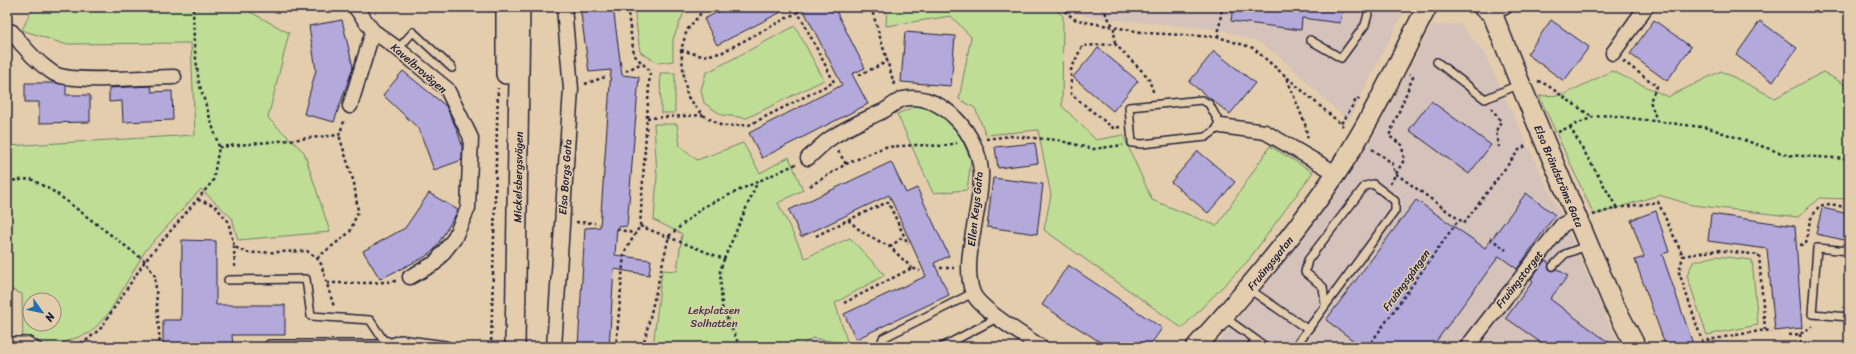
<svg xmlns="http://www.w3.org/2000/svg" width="1856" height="354" font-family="Sriracha,sans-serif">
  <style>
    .built { fill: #d5c2ba }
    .green { fill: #bfdd95; stroke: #708068; fill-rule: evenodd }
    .building { fill: #b3a9da; stroke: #22223b }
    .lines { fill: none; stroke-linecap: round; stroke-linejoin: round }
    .lane-casing { stroke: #22223b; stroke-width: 10 }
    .street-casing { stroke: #22223b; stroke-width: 17 }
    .secondary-casing { stroke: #22223b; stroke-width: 22 }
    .path { stroke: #22223b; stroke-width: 2.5; stroke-dasharray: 3 3; stroke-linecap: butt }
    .lane { stroke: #e4cdad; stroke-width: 7 }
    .street { stroke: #e4cdad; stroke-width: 14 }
    .secondary { stroke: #e4cdad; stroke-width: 19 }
    .labels { text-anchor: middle; stroke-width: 3; stroke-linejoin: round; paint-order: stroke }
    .street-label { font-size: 11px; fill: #22223b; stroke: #e4cdad }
    .park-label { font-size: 11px; fill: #3a3e48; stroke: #e4cdad }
  </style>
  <rect width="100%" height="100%" fill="#e4cdad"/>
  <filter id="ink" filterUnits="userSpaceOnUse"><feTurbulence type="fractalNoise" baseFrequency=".025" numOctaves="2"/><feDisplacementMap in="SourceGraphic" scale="8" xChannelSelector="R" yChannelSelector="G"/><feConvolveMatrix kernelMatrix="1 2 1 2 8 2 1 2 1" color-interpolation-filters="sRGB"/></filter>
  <g filter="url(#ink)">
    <path class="built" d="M1066,7H1406L1348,121L1279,56L1258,42L1223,30L1087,17Z
      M1460,24L1484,53L1558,209L1619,347H1215L1306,230L1374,135L1432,26Z
      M812,338L860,346L861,347H800Z"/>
    <path class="green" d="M41,7H241L289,33L268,118L304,152L330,232L238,240L232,218L201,189L145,251L109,313L90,333L64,342L58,347H23L22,294L7,288V146L195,135L191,43L64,44L22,30L30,13ZM30,300H54V324H30Z
      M634,7H686L673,39V61L658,63L640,52Z
      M887,7H1053L1063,16L1062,106L1096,140L1123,135L1152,200L1217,226L1270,146L1313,172L1247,262L1182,328L1044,230L1051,195L1038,130L986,135L975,108L959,99L971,37L951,16L886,26Z
      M795,26L824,80L747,118L722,115L704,103L701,90L706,73Z
      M1612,71L1668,97L1721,71L1775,98L1823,72L1849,87V199L1819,198L1798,217L1692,205L1659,195L1594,215L1539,96L1563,95Z
      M660,73H675V113H661Z
      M916,106L929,109L948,121L960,135L971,160L967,190L933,193L897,114Z
      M654,124H677L680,146L697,160L743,143L760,173L789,157L803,190L778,203L805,258L850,238L885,275L835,303L848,344L812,338L800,347H653L662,270L677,271L682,234L654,220L657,176Z
      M1716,256L1752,260L1758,325L1707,335L1687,276L1693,262Z"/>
    <path class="building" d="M580,7H613L622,75L639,77L627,226L617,227L615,255L651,260L649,275L614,269L609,347H578L585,228L600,227L611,70L589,72Z
      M728,7H791L717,45L704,19Z
      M802,7H834L865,68L852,74L868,104L762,158L749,133L842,85Z
      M1233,7H1343L1340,23L1302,18L1301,30L1231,21Z
      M342,20L353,67L334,122L304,114L316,70L309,26Z
      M1551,20L1589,47L1564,81L1527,54Z
      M1654,20L1691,47L1667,81L1630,54Z
      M1760,21L1797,48L1773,82L1736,55Z
      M905,32L955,36L951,86L901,82Z
      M1098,48L1138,81L1113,111L1073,77Z
      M1214,51L1255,83L1230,114L1189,82Z
      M403,71L446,106L457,130L462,145V160L434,170L419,129L383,95Z
      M25,83H55L66,85V95H90V122L39,123V102H25Z
      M151,86L152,92L172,91L173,120L123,122L122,101L109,102V88Z
      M1431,101L1491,145L1469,174L1409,130Z
      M1035,143L1038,163L998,168L995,147Z
      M1198,151L1235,182L1208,213L1171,182Z
      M891,162L906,193L917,188L949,256L934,263L949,295L856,339L844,314L926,276L889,195L801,237L789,210Z
      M993,178L1043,184L1037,234L987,227Z
      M429,193L458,210L456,214L435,249L425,257L380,279L363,251L405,228Z
      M1526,193L1555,215L1517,269L1499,256L1432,347H1362L1326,320L1416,200L1485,248Z
      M1822,208L1849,214V241L1816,234Z
      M1656,211L1669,252L1662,254L1694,347H1666L1635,260L1644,257L1631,220Z
      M1711,214L1795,226L1802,328L1775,331L1767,249L1708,241Z
      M182,240L216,241V305H285V335H232L233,347H163V320H181Z
      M1545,260L1549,263L1548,267L1550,270L1554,271L1557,269L1568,276L1550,299L1615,347H1547L1506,318L1533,281L1531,279Z
      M1068,265L1162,328L1149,347H1108L1042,305Z"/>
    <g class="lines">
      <g class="lane-casing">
        <path id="lane" d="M1310,40L1341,58L1365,25L1370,7
          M398,49L413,32L452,68
          M1437,62L1485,99L1520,84
          M1202,100L1209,104L1221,126L1206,137L1142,144L1132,143L1129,107Z
          M1849,251L1817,248L1812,314L1849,317
          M1553,266L1565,254L1589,245
          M228,280L306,279L311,316L370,320L386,344
          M1249,289L1307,329
          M1224,317L1266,347
          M7,341H29L38,347
          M269,344H386L400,339L446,345L447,347
          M880,347L883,338L973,293
          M942,347L997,318
          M1250,347L1256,340
          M1295,347L1395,211V201L1373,184L1365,186L1308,260L1305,272L1323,287L1325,304"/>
      </g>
      <g class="street-casing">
        <path id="street" d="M355,7L373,31L398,49L447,89L471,138L468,208L454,239L435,263L410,277
          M1492,13L1505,7
          M7,34L12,32C23,47 38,63 53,73C70,84 150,77 174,77
          M1613,53L1646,7
          M350,106L373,31
          M1221,126L1265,132L1336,173
          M808,158C816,151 823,143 831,138C847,127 867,119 885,110C890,107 897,101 903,99C943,91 979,136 981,172C983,205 960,262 973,293C979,309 1025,336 1041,347
          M386,347V344
          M554,347L571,89L564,7
          M1467,347L1562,225L1577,217"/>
      </g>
      <g class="secondary-casing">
        <path id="secondary" d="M1483,7L1492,13L1520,83L1613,303L1636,347
          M506,74V7
          M515,347L520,7
          M1196,347C1246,292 1294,236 1335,175C1370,124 1398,62 1427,7"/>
      </g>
      <path class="path" d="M871,7L895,87
        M1060,7L1074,19L1086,22L1147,33L1218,37L1253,48L1343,126
        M1102,7L1114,28L1115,44
        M1218,37L1222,7
        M681,50L702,56L721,53L798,12L834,82L749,125L722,126L703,115L687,96L684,76L681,50L687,30L706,7
        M1623,61L1657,86L1650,101L1657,121
        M626,71L642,63
        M859,75L887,62
        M1287,79L1305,124L1308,140
        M1538,81L1547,85L1592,117
        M585,84L605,77
        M1491,108L1501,121L1496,131L1499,147
        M647,118L703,115
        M1341,123L1344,120L1357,98L1361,101
        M1120,127L1113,128L1071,94V70L1082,46L1115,44L1148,77L1154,94
        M1570,127L1617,208
        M1558,132L1593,117L1607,115L1709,128L1787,155L1849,159
        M986,139L1010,136L1057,140L1093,149L1123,145
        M219,147L339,135L345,119
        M1372,149L1392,163L1395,173L1464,223L1519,150L1527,145
        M838,151L846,164
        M7,181L31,179L56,193L145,261L155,276L160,347
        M1390,184L1404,160L1402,145L1389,136L1413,77L1410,74
        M810,186L846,164L885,147L916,145L942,146L957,143
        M198,200L214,205L228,221L234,246L240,250L249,253L307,251L317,258L321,264L334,307
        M1593,215L1617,208L1658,202L1683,256
        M848,220L888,202L908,244
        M576,222L595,223
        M640,226L724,259L757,183
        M617,229L636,234
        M816,236L848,220L862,232L890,247L912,268
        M1490,238L1506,250
        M1806,243L1810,220L1819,206L1830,204L1849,208
        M1800,245L1806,244
        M234,246L235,269
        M890,247L904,236
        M317,258L350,232L358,211L354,183L339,135
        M724,259L720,271L722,307L740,347
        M940,268H954
        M327,283H370L396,281
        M844,303L912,268L920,271
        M1765,330L1759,255L1717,250L1683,256L1679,272L1702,341L1765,330L1772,332
        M1800,334L1801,347
        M1789,335L1800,334L1813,326
        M1519,344L1521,347
        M1697,345L1702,341
        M69,347L87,340L101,328L145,261L213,181L219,147L199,83L194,43L193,7
        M491,347L498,88
        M616,347L624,253L640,226L650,71L634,55L627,7
        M643,347L669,236L703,207L796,164
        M1368,347L1457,222"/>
      <use href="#lane" class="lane"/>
      <use href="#street" class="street"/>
      <use href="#secondary" class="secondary"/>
    </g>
  </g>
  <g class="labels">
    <g class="street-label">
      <text transform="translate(419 68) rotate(41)" y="4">Kavelbrovägen</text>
      <text transform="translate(1559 176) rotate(67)" y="4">Elsa Brändströms Gata</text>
      <text transform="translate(518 177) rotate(-89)" y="4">Mickelsbergsvägen</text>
      <text transform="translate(565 177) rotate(-86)" y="4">Elsa Borgs Gata</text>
      <text transform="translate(975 209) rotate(-84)" y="4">Ellen Keys Gata</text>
      <text transform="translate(1270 263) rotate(-51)" y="4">Fruängsgatan</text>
      <text transform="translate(1519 279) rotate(-52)" y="4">Fruängstorget</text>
      <text transform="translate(1406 280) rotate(-54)" y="4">Fruängsgången</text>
    </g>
    <g class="park-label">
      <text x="714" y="314">Lekplatsen<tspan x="714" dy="13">Solhatten</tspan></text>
    </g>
  </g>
  <rect width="1856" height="354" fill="none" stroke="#e4cdad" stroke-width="24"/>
  <rect x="12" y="12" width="1832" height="330" fill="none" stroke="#22223b" stroke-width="1.5" filter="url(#ink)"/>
  <g transform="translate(42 312) rotate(123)"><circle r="19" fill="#e4cdad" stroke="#96897f"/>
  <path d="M0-3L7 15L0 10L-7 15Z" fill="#1f6fb2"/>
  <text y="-6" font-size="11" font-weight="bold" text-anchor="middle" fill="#22223b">N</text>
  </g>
</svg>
